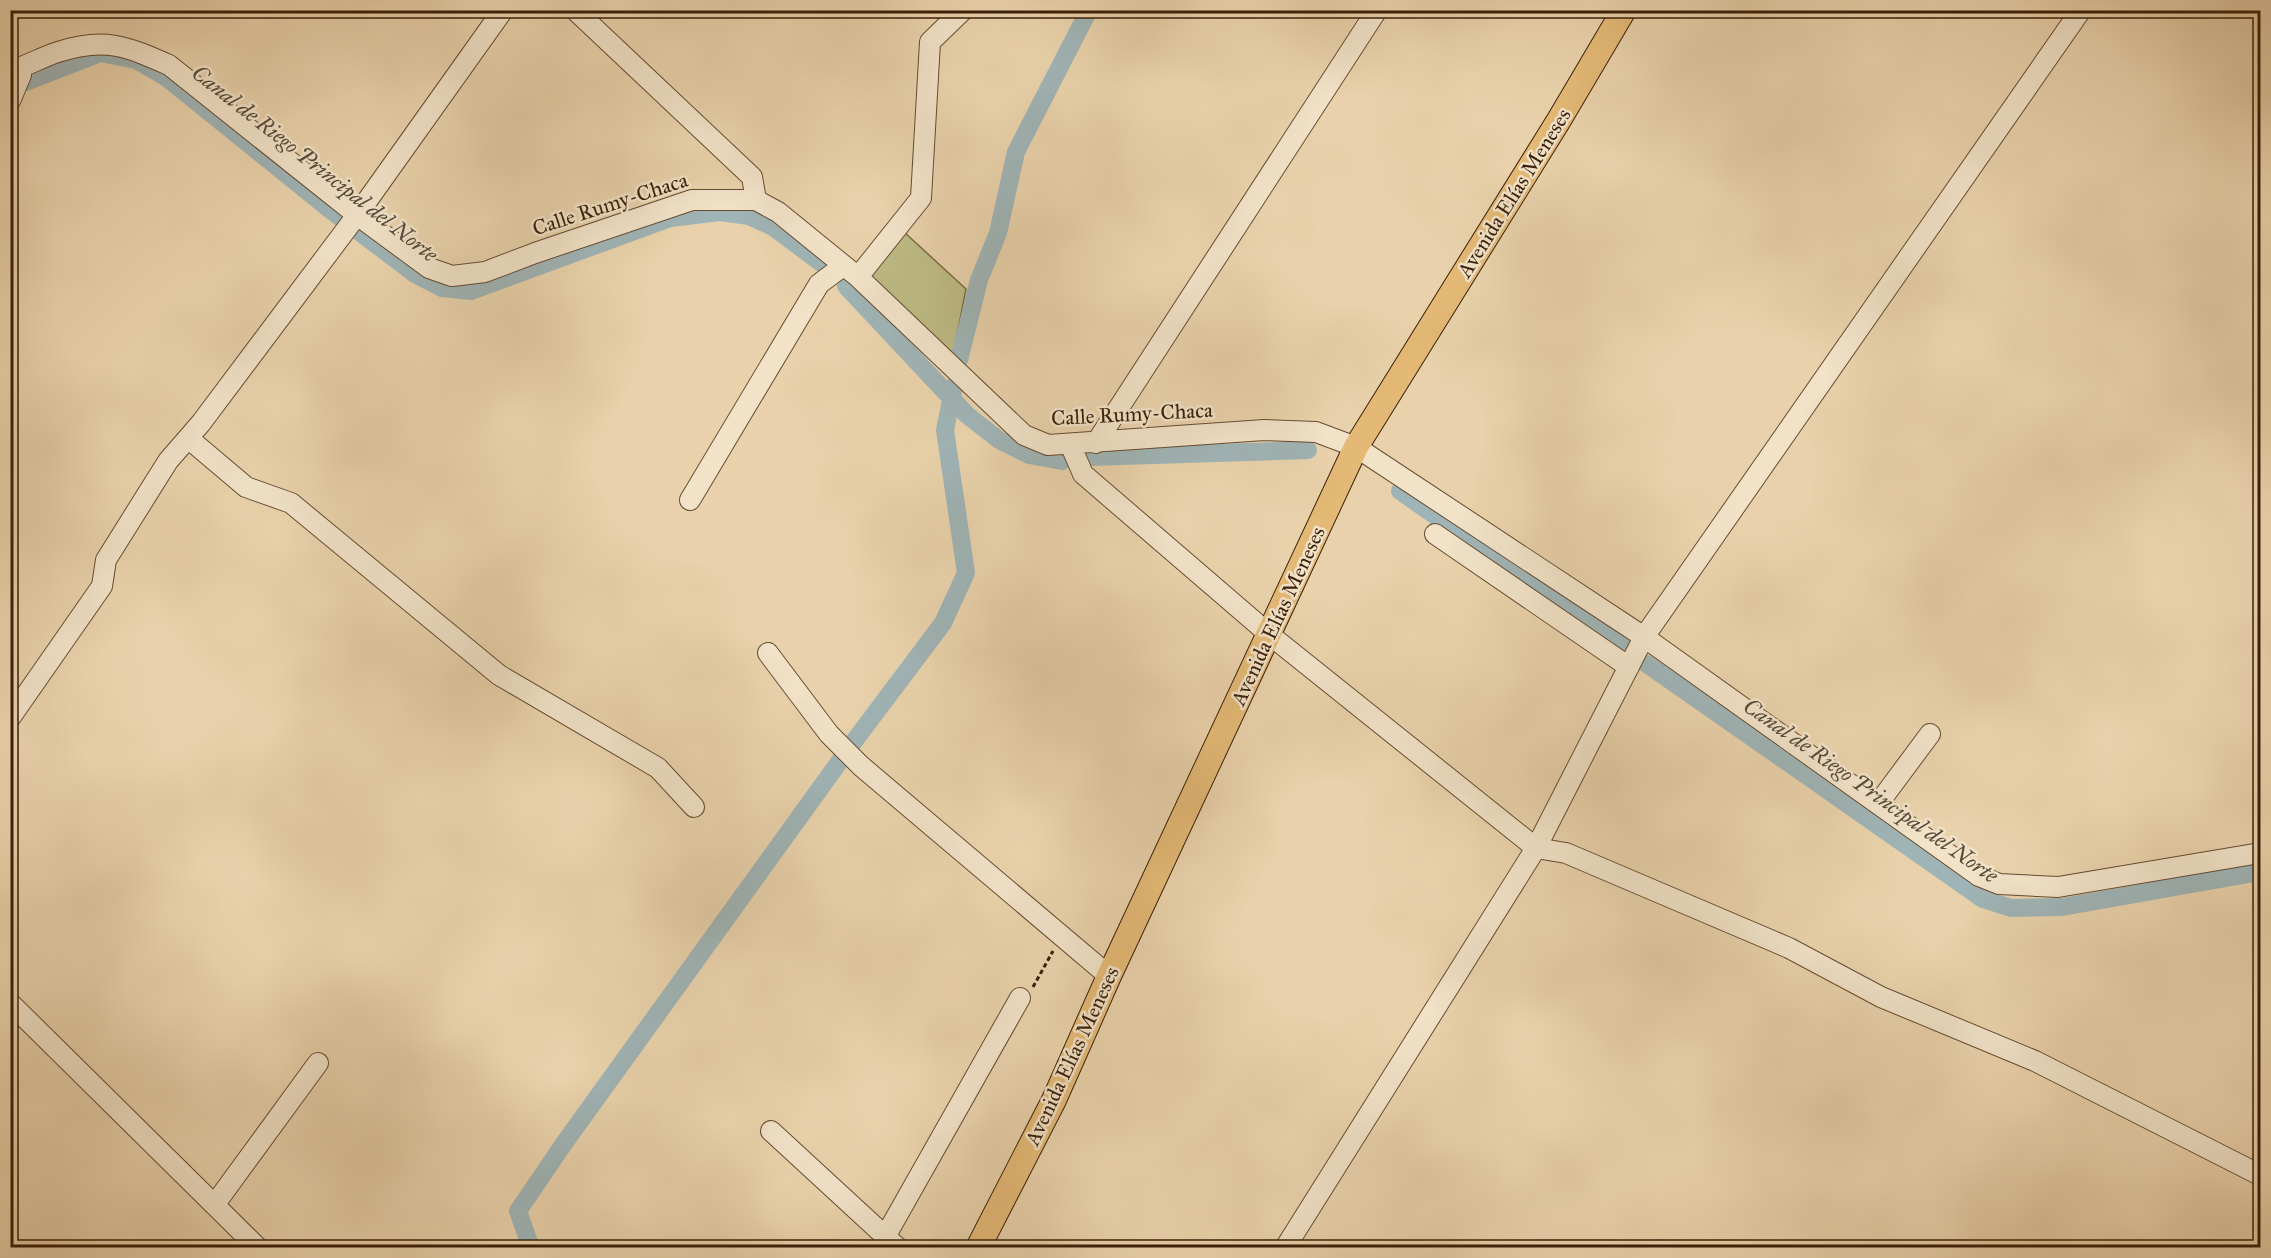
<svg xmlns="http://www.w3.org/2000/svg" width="2271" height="1258" font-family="'IM FELL Great Primer',serif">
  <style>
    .green { fill: #bdba84; stroke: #7c6c46; stroke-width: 1.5 }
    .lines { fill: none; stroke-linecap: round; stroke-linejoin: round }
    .canal { stroke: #9fb4b6; stroke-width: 18 }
    .minor-casing { stroke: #664c31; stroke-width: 22 }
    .major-casing { stroke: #3a1f08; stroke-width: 26 }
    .path { stroke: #3a1f08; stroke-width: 3; stroke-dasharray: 4.5 3; stroke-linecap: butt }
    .minor { stroke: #f1e2c8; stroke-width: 20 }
    .major { stroke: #e4b976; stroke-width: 24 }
    .labels { text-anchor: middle; stroke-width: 5; stroke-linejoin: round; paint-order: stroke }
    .street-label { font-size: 21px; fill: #3a1f08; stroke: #f1e2c8 }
    .water-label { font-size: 22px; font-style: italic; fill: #584c3c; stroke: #f1e2c8 }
  </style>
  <rect width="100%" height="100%" fill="#e9d2ab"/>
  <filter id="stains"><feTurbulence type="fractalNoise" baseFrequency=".00333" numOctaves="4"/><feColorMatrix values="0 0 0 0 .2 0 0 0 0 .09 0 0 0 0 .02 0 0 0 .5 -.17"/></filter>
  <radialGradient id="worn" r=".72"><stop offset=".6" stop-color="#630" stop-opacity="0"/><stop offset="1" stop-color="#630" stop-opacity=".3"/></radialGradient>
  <path class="green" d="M903,231L966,289L953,355L868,276Z"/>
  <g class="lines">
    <path class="canal" d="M10,88L100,53L136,60L167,78L328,208L415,274L442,288L471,291L670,218L720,212L749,216L773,227L824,265
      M846,286L967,415L999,440L1029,455L1062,461
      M959,360L979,280L998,233L1016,152L1089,10
      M1090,457L1308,450
      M1400,491L1623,647
      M1647,664L1983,899L2011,908L2062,907L2260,872
      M531,1248L518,1211L565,1142L855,740L943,623L966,573L945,430L954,386"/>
    <g class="minor-casing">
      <path id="minor" d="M575,10L752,177L756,200
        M10,71C27,66 42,57 58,52C105,37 126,46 169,65L357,215L429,268L452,276L485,272L535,253L692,200H756L778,212L858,277L1024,435L1048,445L1264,430L1316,432L1356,447L1644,637L1979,876L1999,884L2058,887L2260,853
        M10,101L21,75L20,68
        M858,277L921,198L930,42L963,10
        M188,438L246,487L291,503L499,675L658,768L694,807
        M1096,443L1377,10
        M1070,444L1083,474L1270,635L1536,848L1566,853L1789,948L1881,997L2035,1061L2260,1175
        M690,500L819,284L843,266
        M1435,534L1629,667
        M768,653L829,734L861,766L1109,976
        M10,718L102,586L106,560L168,461L201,423L357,215L503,10
        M1878,804L1930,734
        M10,1003L258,1248
        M771,1131L898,1248
        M215,1204L318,1063
        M885,1237L1020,998
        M1285,1248L1536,848L1644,637L2081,10"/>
    </g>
    <g class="major-casing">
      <path id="major" d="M978,1248L1054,1100L1109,976L1356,447L1559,120L1624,10"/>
    </g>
    <path class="path" d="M1033,987L1053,951"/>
    <use href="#minor" class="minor"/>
    <use href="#major" class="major"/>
  </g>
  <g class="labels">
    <g class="street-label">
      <text transform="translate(1514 193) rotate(-58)" y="7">Avenida Elías Meneses</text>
      <text transform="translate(610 204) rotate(-18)" y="7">Calle Rumy-Chaca</text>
      <text transform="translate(1132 414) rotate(-3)" y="7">Calle Rumy-Chaca</text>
      <text transform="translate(1278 616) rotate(-65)" y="7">Avenida Elías Meneses</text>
      <text transform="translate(1072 1056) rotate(-65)" y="7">Avenida Elías Meneses</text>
    </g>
    <g class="water-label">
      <text transform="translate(315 163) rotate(38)" y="8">Canal de Riego Principal del Norte</text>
      <text transform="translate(1871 790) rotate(35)" y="8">Canal de Riego Principal del Norte</text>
    </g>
  </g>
  <rect width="2271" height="1258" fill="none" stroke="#e9d2ab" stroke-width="36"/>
  <rect x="12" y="12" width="2247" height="1234" fill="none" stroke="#3a1f08" stroke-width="3"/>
  <rect x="18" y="18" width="2235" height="1222" fill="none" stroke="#3a1f08" stroke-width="1.5"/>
  <rect width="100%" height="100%" filter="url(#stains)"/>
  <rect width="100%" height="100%" fill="url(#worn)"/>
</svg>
